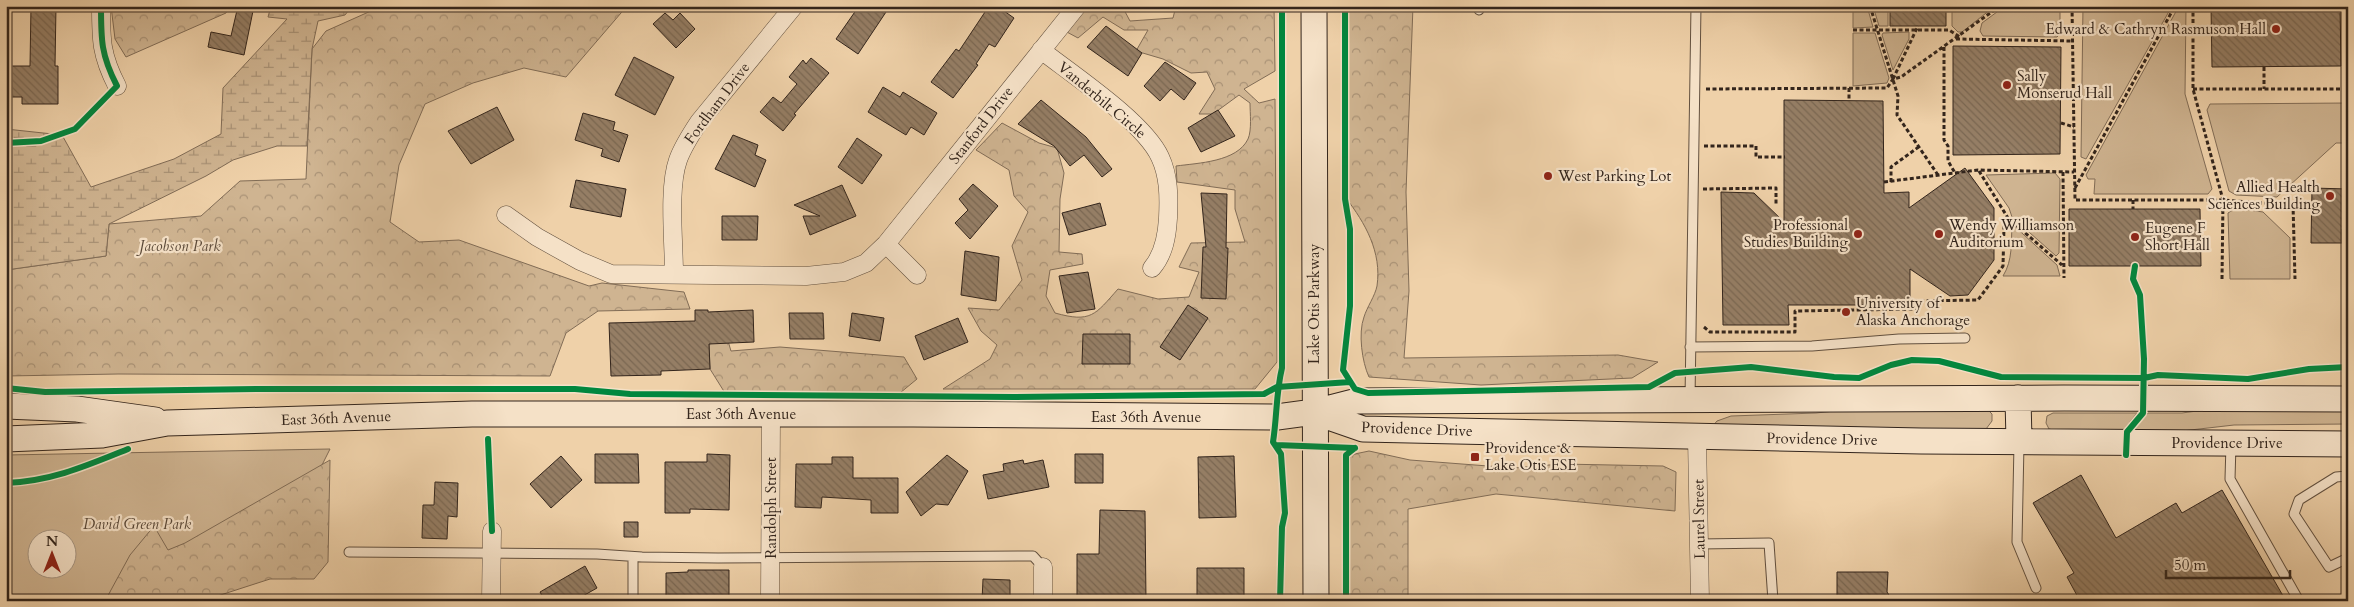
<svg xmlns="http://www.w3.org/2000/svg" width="2354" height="607" font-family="Cardo,serif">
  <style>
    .green { fill: #cfb491; stroke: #816c56; fill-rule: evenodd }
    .forest { fill: url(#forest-crowns); stroke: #816c56 }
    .wetland { fill: url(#wetland-marsh); stroke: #816c56 }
    .building { fill: url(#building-back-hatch); stroke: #33251c }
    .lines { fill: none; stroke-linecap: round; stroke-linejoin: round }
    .lane-casing { stroke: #62503f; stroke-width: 11 }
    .street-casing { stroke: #62503f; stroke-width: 19 }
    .secondary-casing { stroke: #33251c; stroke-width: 27 }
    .path { stroke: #33251c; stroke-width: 3; stroke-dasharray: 4 2.5; stroke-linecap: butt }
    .lane { stroke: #f5e1c7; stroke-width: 9 }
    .street { stroke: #f5e1c7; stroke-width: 18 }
    .secondary { stroke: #f5e1c7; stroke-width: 25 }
    .cycleway-casing { stroke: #f5e1c7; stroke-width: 9 }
    .cycleway { stroke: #00873e; stroke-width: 6 }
    .poi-dot { fill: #8f2418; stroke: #f5e1c7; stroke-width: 2 }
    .labels { text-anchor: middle; stroke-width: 4.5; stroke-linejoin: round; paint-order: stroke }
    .poi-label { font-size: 15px; fill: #33251c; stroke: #f5e1c7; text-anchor: start }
    .street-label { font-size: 15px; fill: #33251c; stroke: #f5e1c7 }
    .park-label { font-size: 15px; font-style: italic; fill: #5a4939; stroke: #f5e1c7 }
  </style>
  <defs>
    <pattern id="forest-crowns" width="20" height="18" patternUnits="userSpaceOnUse" patternTransform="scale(1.25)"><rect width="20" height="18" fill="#cfb491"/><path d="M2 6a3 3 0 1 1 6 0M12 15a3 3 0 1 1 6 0" fill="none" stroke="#a99276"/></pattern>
    <pattern id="wetland-marsh" width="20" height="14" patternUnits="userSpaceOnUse" patternTransform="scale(1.25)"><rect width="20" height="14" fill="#cfb491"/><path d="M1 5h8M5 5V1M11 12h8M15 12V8" fill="none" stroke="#a99276"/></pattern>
    <pattern id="building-back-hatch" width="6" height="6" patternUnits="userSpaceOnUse" patternTransform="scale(1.25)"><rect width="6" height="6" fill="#957e65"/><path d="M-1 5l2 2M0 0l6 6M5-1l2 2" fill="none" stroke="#7a6752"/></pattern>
  </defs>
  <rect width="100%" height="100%" fill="#efd1a9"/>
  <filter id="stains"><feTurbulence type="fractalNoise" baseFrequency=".004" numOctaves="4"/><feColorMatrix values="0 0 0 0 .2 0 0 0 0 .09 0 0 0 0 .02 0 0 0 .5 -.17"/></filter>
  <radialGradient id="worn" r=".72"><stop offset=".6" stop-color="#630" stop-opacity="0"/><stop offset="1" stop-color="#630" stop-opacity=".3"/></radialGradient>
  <path class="green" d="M1853,6H1867L1873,27L1853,28Z
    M1873,6H1888V26H1879Z
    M1952,6H1995L1962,32H1958L1952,26Z
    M2005,6H2060V34L2057,37L1983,36L1980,31L1982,23Z
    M2083,6H2172L2086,159L2081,157Z
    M2179,6H2186L2185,94L2212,189L2208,194H2094L2095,179H2088L2086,175Z
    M1909,32V39L1893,70L1882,35L1883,33Z
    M1853,33H1875L1889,78L1887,83L1853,86Z
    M2348,103V143H2336L2277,197L2236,195L2229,191L2207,110L2210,104Z
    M2055,173L2060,179L2059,253L2056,256L2012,217L2009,208L1986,175Z
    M2236,208L2263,212L2290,238V279H2230L2228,213Z
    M2012,224L2057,265L2060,276H2003C2013,260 2011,242 2012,224Z
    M2234,406H2348V424L2234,425L2173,432L2132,431L2148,413H2182Z
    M1863,408L1987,409L1992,414V421L1986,429L1964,431L1711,428L1717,421L1731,416L1816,413Z
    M2053,413H2137L2122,432L2058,431L2049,429L2046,423L2047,416Z
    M330,449L311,487L140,601H6V455ZM38,540H68V570H38Z"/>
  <path class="forest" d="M111,6H230L226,13L126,57L115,39Z
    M382,6H627L566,77L524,68L473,83L425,104L399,165L390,222L419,242L459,240L589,286L602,283L684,292L690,309L598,311L566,333L550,376L118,374L6,376V270L106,256L109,224L201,216L240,181L306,179L312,49L326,31Z
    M1089,6H1122L1130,21L1173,18L1176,6H1274L1275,71L1244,89L1259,103L1275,99L1277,362L1255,389H943L990,359L997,345L981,331L968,308L999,310L1022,280L1012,246L1028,212L1014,196L1009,170L976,150L1002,123L1039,143L1057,148L1064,173L1060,199L1059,252L1082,254L1083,264L1050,270L1046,296L1055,313C1091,323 1095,315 1118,289L1158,299L1189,297L1199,272L1179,267L1191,243L1245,242L1235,209V190L1177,182L1176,166C1198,163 1237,162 1248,139C1252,130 1250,113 1250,103L1239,95L1213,114H1199L1215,89L1207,72L1191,73L1163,59L1136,51L1148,30H1124L1103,17L1078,38L1065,31Z
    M1347,6H1413L1406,192L1409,291L1404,358L1618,355L1658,362L1632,378L1481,385L1369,377C1362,362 1358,333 1364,317C1367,307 1375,296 1377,286C1382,252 1365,223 1346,198Z
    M708,319L725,331L731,351L780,347L904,357L917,379L900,393H725L710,369Z
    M1369,451L1410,460L1514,468L1561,464L1663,466L1676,472L1675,511L1496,494L1408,509V601H1345L1350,455Z
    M330,460L328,562L314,579H270L202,601H105L130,555L154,526L168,550L185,543Z"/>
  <path class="wetland" d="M271,6H352L345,15L318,21L312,49L307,146H277L233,160L206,176L109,224L106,256L6,270V129L62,135L91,187L174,159L221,134L223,88L287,19L268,17Z"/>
  <path class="building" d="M31,6H56L55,66H58V104H22V97H6V66H30Z
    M238,6H254L244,55L208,47L211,32L231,36Z
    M859,6H890L858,54L836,39Z
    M989,6H997L1014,18L995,47L989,44L976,64L978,65L953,98L931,82L956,49L959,51Z
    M1890,6H1946V26H1890Z
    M2211,6H2340L2341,66L2212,67Z
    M665,13L673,20L680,13L695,29L676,48L653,24Z
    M1106,26L1142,53L1128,76L1087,47Z
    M1953,46L2061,47L2060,154L1953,155Z
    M634,57L674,77L655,115L615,95Z
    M811,58L829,73L794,114L796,115L783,131L760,112L773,97L781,103L797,84L789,77L803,60L806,64Z
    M1165,62L1196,83L1184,100L1171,89L1160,101L1144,86Z
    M883,87L900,97L903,92L937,113L924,135L911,127L906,135L868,112Z
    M1041,100L1086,137L1112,169L1102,177L1084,155L1070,166L1054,146L1018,124Z
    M1784,100L1883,101L1884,193L1909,192V208L1965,168L1994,208V260L1968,295L1950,296L1910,269V305H1788L1789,325H1723L1721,192L1754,193L1784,222Z
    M497,107L514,140L471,164L448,131Z
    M1218,110L1235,136L1201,152L1188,128Z
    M583,113L615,122L613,130L628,135L619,162L601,156L603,149L575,140Z
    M733,135L758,145L755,155L766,160L755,187L715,169Z
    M857,138L882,155L862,184L838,167Z
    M576,180L626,189L621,217L570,207Z
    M973,184L998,206L970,239L955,223L968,210L959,199Z
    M842,185L856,216L810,235L803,216H820L794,205Z
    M2312,188L2348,189V228L2342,229V243H2311Z
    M1201,193L1227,194L1226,248H1228L1226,299L1201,298L1203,247H1206Z
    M1100,203L1106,225L1069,235L1062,213Z
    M2069,209H2200L2201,266H2069Z
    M722,216H758L757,240H722Z
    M965,251L999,257L996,301L961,295Z
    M1088,272L1095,309L1067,313L1059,276Z
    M1188,305L1208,318L1180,360L1160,347Z
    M695,310H708V312L753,310L754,342L709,344L710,369L661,371V375L611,376L609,323L695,321Z
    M789,313H823L824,339H790Z
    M852,313L884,318L880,341L849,336Z
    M958,318L968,342L924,360L915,336Z
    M1083,334H1130V364H1082Z
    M595,454H638L639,483H595Z
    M707,454L730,455L729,510L690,509V513H665V462H707Z
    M1075,454H1103V483H1075Z
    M947,455L968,471L948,505L936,504L921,516L906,492Z
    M561,456L582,480L551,508L530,484Z
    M1234,456L1236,517L1199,518L1198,457Z
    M832,457H853V478H898V513H871V500L822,497L821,508L795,507L796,464H832Z
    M1023,460L1024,464L1043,460L1049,487L988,499L983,475L1004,471L1003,464Z
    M2081,475L2116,538L2176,503L2182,513L2222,490L2286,601H2080L2067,577L2074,573L2033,503Z
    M435,482L458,483L457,517L448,516L447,539L422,538L423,505H434Z
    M1100,510L1145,511L1146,601H1077V554H1099Z
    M624,522H638V537H624Z
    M585,566L597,588L574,601H545L540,592Z
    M1197,568H1244V601H1197Z
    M688,570H729V599L666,600V573L688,572Z
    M1837,572H1888L1887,592L1893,601H1866L1864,597L1837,596Z
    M983,579L1010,580V601H982Z"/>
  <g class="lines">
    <g class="lane-casing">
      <path id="lane" d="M1479,10L1480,6
        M1690,347L1812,346L1899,339L1965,338
        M1690,399L1696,6
        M2019,444L2017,542L2036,588
        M2231,444L2230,479L2299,601
        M2348,476L2336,477L2299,500L2294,514L2329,567L2348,558
        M1699,544L1769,543L1773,601
        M349,552L597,554L642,557L718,558L1033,556L1043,567
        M633,601V557"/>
    </g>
    <g class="street-casing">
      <path id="street" d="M101,6C101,40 101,55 117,86
        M1041,50C1073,75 1144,122 1160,157C1169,176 1169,197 1168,218C1167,236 1164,254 1152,268
        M506,215L537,237L580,261L611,274L806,276L844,272L866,263L886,244L1077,6
        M886,244L917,275
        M674,274C674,242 668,188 678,160C683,146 691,134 699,122L794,6
        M1697,437L1700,601
        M1043,567V601
        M491,601L492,531
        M770,601L771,414"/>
    </g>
    <g class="secondary-casing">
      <path id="secondary" d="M1314,6L1316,601
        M2018,398L2019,441
        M6,406L77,409L155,420
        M1314,412L1363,429L1921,441L2348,444
        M6,439L102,435L167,423L472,414H913L1277,417L1314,412L1357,401L2064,398L2348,399"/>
    </g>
    <path class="path" d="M1870,6L1898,96L1897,115L1938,175
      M2072,6L2075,200H2223L2276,204H2312
      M2193,6V89L2223,200L2222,279
      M1853,30H1949L1960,37
      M1956,39L2073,41
      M1944,47V140L1948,146V161L1955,173
      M2264,67V89
      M1893,79L1918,26
      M1849,88V101
      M1706,89L1887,88L1893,79L1901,77L2000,6
      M2193,89H2348
      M2061,123L2074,127
      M1704,146H1756V157H1785
      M1979,171L2008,218L2062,265
      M2063,172L2064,278
      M1884,182L1978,170L2074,172
      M1891,182V167L1920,146
      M2075,188L2175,6
      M1703,189L1776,188V205
      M2133,200V209
      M2293,204L2295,279
      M1704,327L1710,332H1795V311L1916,309V301L1978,300L2003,266L2004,226L2008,218"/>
    <use href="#lane" class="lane"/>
    <use href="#street" class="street"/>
    <use href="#secondary" class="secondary"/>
    <g class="cycleway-casing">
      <path id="cycleway" d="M1345,6V199L1350,229V306L1343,370L1355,389L1368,393L1649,387L1675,373L1751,367L1834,377L1859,378L1891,365L1912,360L1939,361L2001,377L2144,378L2158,375L2248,379L2309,369L2348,367
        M6,143L41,141L75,129L117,86C101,55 101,40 101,6
        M6,388L45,392L263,389H575L630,394L1013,397L1264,394L1277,387L1350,382
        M488,439L492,531
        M1276,445L1355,448
        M2126,455L2127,432L2143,413L2144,359L2140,295L2133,279L2135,266
        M6,483C52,481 86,466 128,449
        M1280,601L1282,527L1285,513L1281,454L1273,442C1277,417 1276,392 1282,368V6
        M1346,601V455L1355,448"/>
    </g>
    <use href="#cycleway" class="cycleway"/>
  </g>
  <g class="poi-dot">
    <circle cx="2276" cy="29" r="5"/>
    <circle cx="2007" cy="85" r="5"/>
    <circle cx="1548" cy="176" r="5"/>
    <circle cx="2330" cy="196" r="5"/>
    <circle cx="1858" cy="234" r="5"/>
    <circle cx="1939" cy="234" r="5"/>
    <circle cx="2135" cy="237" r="5"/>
    <circle cx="1846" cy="312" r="5"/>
    <rect x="1470" y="452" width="10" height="10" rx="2.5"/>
  </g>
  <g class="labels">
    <g class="poi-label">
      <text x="2266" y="34" text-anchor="end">Edward &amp; Cathryn Rasmuson Hall</text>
      <text x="2017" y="81">Sally<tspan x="2017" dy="17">Monserud Hall</tspan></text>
      <text x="1558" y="181">West Parking Lot</text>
      <text x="2320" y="192" text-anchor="end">Allied Health<tspan x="2320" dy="17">Sciences Building</tspan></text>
      <text x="1848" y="230" text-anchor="end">Professional<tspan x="1848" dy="17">Studies Building</tspan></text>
      <text x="1949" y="230">Wendy Williamson<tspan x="1949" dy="17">Auditorium</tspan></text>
      <text x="2145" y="233">Eugene F<tspan x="2145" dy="17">Short Hall</tspan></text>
      <text x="1856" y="308">University of<tspan x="1856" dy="17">Alaska Anchorage</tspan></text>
      <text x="1485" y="453">Providence &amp;<tspan x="1485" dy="17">Lake Otis ESE</tspan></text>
    </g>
    <g class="street-label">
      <text transform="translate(1102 100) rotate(40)" y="5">Vanderbilt Circle</text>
      <text transform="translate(717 103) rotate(-53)" y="5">Fordham Drive</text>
      <text transform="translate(981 125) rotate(-52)" y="5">Stanford Drive</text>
      <text transform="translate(1314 304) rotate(-90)" y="5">Lake Otis Parkway</text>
      <text x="741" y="419">East 36th Avenue</text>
      <text x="1146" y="422">East 36th Avenue</text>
      <text transform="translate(336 418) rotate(-2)" y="5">East 36th Avenue</text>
      <text transform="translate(1417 429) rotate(2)" y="5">Providence Drive</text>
      <text transform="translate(1822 439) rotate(1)" y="5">Providence Drive</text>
      <text x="2227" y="448">Providence Drive</text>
      <text transform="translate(771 508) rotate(-90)" y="5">Randolph Street</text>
      <text transform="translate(1699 519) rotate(-91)" y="5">Laurel Street</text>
    </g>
    <g class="park-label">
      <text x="180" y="251">Jacobson Park</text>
      <text x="137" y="529">David Green Park</text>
    </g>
  </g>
  <rect width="2354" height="607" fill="none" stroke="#efd1a9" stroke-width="25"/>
  <rect x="8" y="8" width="2339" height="592" fill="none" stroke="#33251c" stroke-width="2.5"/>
  <rect x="12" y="12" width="2329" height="582" fill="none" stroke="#33251c"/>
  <g transform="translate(52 554)"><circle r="24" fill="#f5e1c7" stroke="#a79683"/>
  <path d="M0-4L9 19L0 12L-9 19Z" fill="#8f2418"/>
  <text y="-8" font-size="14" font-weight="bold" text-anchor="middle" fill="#33251c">N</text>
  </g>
  <path d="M2166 570v8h124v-8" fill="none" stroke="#33251c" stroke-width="2.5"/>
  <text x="2174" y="570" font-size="15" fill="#33251c" stroke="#f5e1c7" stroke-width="4" paint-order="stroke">50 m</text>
  <rect width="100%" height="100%" filter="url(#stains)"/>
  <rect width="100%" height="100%" fill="url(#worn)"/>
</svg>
